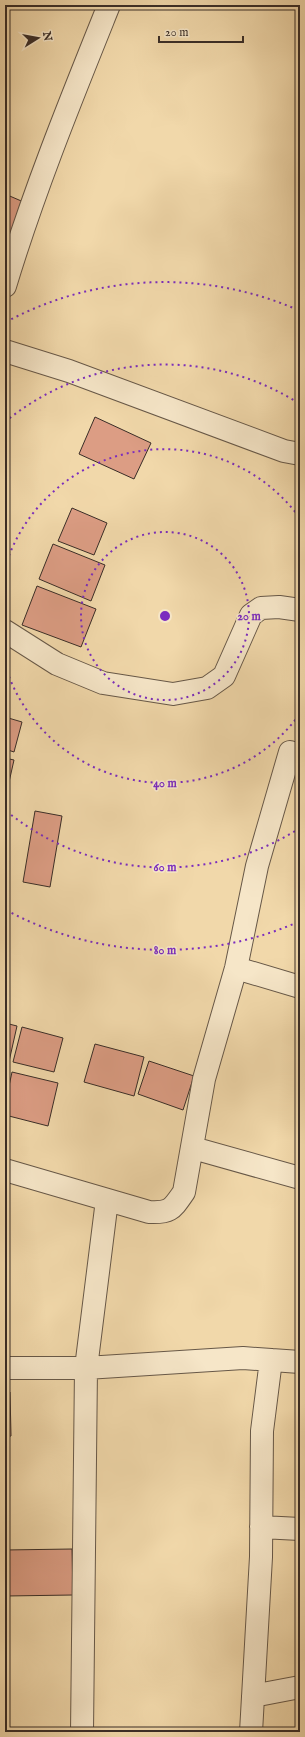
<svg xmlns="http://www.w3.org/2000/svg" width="305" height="1737" font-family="'IM FELL English',serif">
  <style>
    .building { fill: #dc9d84; stroke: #392d27 }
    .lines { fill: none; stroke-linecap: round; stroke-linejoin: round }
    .street-casing { stroke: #675848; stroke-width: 24 }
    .street { stroke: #f6e6c8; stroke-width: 22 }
    .ring { fill: none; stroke: #7b2cbf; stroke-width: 2; stroke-dasharray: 2 4 }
    .centre { fill: #7b2cbf; stroke: #f6e6c8; stroke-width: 2 }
    .ring-label { font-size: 12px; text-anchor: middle; font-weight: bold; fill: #7b2cbf; stroke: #f6e6c8; stroke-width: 3; stroke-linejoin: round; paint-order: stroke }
  </style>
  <rect width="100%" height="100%" fill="#f1d8aa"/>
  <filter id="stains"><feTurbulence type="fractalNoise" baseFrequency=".005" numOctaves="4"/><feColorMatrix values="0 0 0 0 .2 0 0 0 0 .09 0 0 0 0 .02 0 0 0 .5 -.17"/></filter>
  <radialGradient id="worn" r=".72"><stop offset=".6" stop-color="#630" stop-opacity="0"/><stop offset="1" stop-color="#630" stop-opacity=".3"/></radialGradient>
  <path class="building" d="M5,194L26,203L8,244L5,243Z
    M95,417L151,443L134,479L79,454Z
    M72,508L107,523L94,555L58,541Z
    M53,544L105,565L91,601L39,579Z
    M37,586L96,609L81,647L22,625Z
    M5,717L22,722L14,752L5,749Z
    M5,758L14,760L5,800Z
    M35,811L62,816L50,887L23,882Z
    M5,1023L17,1026L8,1066H5Z
    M22,1027L63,1038L54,1072L13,1062Z
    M95,1044L144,1057L134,1096L84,1082Z
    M149,1061L194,1076L183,1110L138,1094Z
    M12,1072L58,1083L48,1126L5,1115V1105Z
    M5,1392H10L11,1436L5,1437Z
    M72,1549L73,1595L6,1596L5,1550Z"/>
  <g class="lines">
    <g class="street-casing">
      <path id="street" d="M5,286C34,190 72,97 109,5
        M5,351L69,371L284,451L300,454
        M5,631L57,664L103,683L173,694L207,688L224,676L251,615L261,608L279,607L300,610
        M236,968L300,987
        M193,1148L300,1178
        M5,1170L149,1212C171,1213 172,1209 184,1192L204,1079L236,968L257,866L290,752
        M5,1368H86L243,1358L300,1362
        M261,1527L300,1529
        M253,1696L300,1687
        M82,1732L86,1368L107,1200
        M251,1732L261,1557L262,1431L271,1360"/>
    </g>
    <use href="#street" class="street"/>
  </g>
  <g class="ring">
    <circle cx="165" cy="616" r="84"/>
    <path d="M299 715A167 167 0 0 1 5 665M5 567A167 167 0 0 1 299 517"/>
    <path d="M300 828A251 251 0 0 1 5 810M5 422A251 251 0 0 1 300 404"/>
    <path d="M298 922A334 334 0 0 1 6 910M6 322A334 334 0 0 1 298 310"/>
  </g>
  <circle cx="165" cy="616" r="6" class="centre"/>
  <g class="ring-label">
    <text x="249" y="620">20 m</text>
    <text x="165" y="787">40 m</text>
    <text x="165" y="871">60 m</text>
    <text x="165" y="954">80 m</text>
  </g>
  <rect width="305" height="1737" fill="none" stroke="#f1d8aa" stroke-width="20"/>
  <rect x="6" y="6" width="293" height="1725" fill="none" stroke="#392d27" stroke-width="2"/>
  <rect x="10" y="10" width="285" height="1717" fill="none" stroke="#392d27"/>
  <g transform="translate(38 38) rotate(79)" stroke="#f6e6c8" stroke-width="3" paint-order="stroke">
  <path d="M0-3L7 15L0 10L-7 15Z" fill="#392d27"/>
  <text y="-6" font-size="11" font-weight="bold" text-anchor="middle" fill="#392d27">N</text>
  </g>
  <path d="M159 36v6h84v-6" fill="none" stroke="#392d27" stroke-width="2"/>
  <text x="165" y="36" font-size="12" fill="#392d27" stroke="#f6e6c8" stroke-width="3" paint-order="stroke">20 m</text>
  <rect width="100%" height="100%" filter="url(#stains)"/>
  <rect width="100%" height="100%" fill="url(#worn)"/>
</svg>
